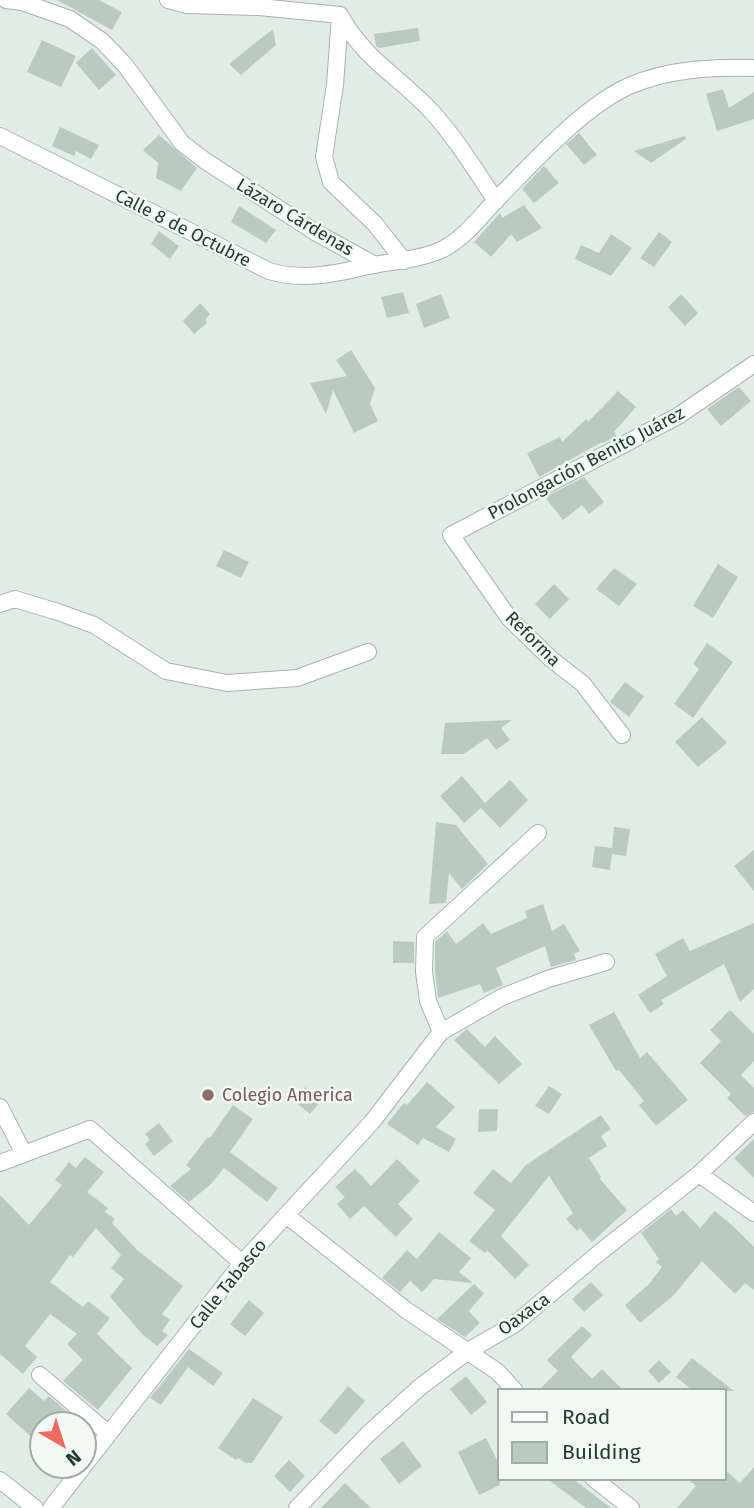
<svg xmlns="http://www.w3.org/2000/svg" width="754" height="1508" font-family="'Fira Sans',sans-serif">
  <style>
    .building { fill: #bacac1 }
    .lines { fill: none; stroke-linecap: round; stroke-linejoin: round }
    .street-casing { stroke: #a5b4ac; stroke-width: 18 }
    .street { stroke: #fff; stroke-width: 16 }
    .education-dot { fill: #8d6e63; stroke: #f2f8f4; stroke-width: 2.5 }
    .labels { text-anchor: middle; stroke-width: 5; stroke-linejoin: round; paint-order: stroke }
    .street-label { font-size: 18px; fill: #223d31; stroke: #f2f8f4 }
    .education-label { font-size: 18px; fill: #785e54; stroke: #f2f8f4; text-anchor: start }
  </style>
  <rect width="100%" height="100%" fill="#e2ece6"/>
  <path class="building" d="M57,0H99L122,12L112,30Z
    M418,28L420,41L379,48L376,46L374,34Z
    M273,29L276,45L241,75L229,64Z
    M42,40L76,56L61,87L27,72Z
    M92,48L116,75L99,90L76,63Z
    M723,89L729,108L754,92V119L717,131L706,94Z
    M60,127L99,145L91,159L76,151L74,156L52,146Z
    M579,133L597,155L584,165L566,144Z
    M159,135L197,168L181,191L156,178L158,163L143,150Z
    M685,136L686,139L651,163L634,151Z
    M544,166L559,183L534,203L522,189Z
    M524,205L542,228L517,242L511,234L491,257L474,242L500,213L502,218Z
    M239,206L276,230L266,243L231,222Z
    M159,231L179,246L170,259L151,244Z
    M659,232L672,242L654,267L640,258Z
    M611,234L632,248L611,276L575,259L581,245L599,253Z
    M403,292L409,313L387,318L381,297Z
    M441,294L450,318L424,328L416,304Z
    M681,294L698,313L685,326L668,307Z
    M200,303L210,314L205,320L207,323L194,334L183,321Z
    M351,350L375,388L370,404L378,421L354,433L333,390L326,414L310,383L347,376L336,360Z
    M739,387L751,401L721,426L707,409Z
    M618,391L636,407L614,432L617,436L603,443L602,442L539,477L527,453L560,437L562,442L586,419L588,422Z
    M584,477L604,502L589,514L582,505L563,520L545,497Z
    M224,550L249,562L241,578L216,566Z
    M718,564L738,577L713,618L693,606Z
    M614,568L637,584L619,606L596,589Z
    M554,584L569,599L550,619L535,604Z
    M707,643L733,662L693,718L674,704L699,669L693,664Z
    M625,682L644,696L629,717L610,702Z
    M702,717L727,743L698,767L675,742Z
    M512,720L501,728L510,740L496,750L487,738L464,754H441L445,723Z
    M462,776L485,803L510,780L528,800L500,828L481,808L464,823L440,796Z
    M436,822L456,825L488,864L462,889L449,873L446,903L429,904Z
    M614,827L630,829L626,856L612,854L610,870L592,867L595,846L612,848Z
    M754,850V891L734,866Z
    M543,904L552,931L564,924L580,951L574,954L576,960L551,967L545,946L496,968L503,985L484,993L480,984L438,998L435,971V942L447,931L456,944L483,923L491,934L527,918L525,911Z
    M754,923V989L740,1002L724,964L661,1000L664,1004L650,1013L638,995L667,976L655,954L683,938L690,951Z
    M393,941L414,942V963H393Z
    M730,1010L754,1034V1061L741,1075L754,1088V1112L745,1116L727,1098L731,1094L700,1063L721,1041L710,1030Z
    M614,1012L640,1058L647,1052L688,1100L656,1126L639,1105L644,1101L619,1070L616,1071L589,1025Z
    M467,1029L485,1047L495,1036L522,1064L499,1084L454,1040Z
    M427,1082L455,1107L436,1127L456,1139L449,1152L423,1138L418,1145L387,1124L404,1103L407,1105Z
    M549,1086L562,1094L549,1114L535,1106Z
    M305,1087L321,1101L310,1114L294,1101Z
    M233,1105L253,1119L230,1152L278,1188L267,1202L224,1168L210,1185L189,1202L170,1186L191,1169L186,1165L208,1137L210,1138Z
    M479,1109H498L497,1131L478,1132Z
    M601,1115L611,1129L601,1136L607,1146L589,1158L601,1177L600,1179L627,1210L592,1242L580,1228L577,1231L566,1219L573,1213L549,1176L501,1236L529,1265L515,1279L487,1250L485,1253L469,1241L495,1210L473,1193L493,1169L511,1183L526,1165Z
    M159,1123L173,1141L154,1156L145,1144L150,1140L145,1134Z
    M754,1139V1178L734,1158Z
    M85,1157L104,1172L87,1192L108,1208L105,1212L115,1219L112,1223L137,1250L183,1286L162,1314L170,1320L162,1331L168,1335L157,1346L143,1335L110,1297L124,1279L111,1268L121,1255L96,1228L73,1257L70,1255L50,1282L83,1307L88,1301L110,1318L97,1334L132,1368L98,1410L63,1381L83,1360L67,1344L77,1334L50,1314L25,1346L37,1357L23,1374L0,1354V1195L29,1225L62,1185L55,1180L69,1162L76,1168Z
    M397,1159L420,1181L398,1204L413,1219L396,1237L364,1206L350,1219L337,1204L345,1197L335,1187L355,1169L371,1186Z
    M671,1209L676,1216L683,1210L700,1228L715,1211L734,1227L754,1247V1290L745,1283L735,1294L702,1261L674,1295L640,1323L625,1305L649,1284L662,1267L656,1262L659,1259L641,1233Z
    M439,1232L471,1258L459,1272L473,1283L434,1279L422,1292L410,1281L400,1292L382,1278L407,1250L417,1259Z
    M591,1282L603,1295L584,1312L572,1299Z
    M474,1284L484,1293L469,1311L480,1323L465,1337L437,1319Z
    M249,1300L264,1313L245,1336L230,1324Z
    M582,1326L592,1335L571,1357L592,1379L602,1369L624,1391H538L558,1371L547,1360Z
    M189,1349L223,1373L213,1386L188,1367L161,1405L150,1398Z
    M692,1358L734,1391H693L676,1377Z
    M659,1360L671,1372L659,1383L648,1371Z
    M466,1376L487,1402L471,1415L450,1389Z
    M348,1386L365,1401L336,1435L319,1421Z
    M29,1388L44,1401L49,1396L72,1416L65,1424H42V1447L6,1414Z
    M253,1398L283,1417L252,1463H246L238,1458L236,1460L218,1448Z
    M486,1438L500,1466V1485L479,1495L458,1452Z
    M403,1441L422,1466L399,1484L380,1459Z
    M289,1460L305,1476L290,1492L274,1476Z
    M754,1467V1508H677L696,1486L687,1478H724V1469L740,1483Z
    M546,1478H572L611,1508H586Z
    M345,1483L371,1508H321Z"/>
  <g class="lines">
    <g class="street-casing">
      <path id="street" d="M6,0L22,2L70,19L102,41L125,65L182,143L204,160L315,232L375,265
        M168,0L187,5L259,7L340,15
        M340,15L335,85L324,157L331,182L375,224L404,261
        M341,17C365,60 401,78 433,113C457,140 476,171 496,201
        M0,136L269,271C302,281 335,274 368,266C392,261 418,260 441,250C463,240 480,217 496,200C533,163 581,108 629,86C668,69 712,67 754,68
        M0,604L15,599L58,612L94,625L166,671L227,683L297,678L368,652
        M622,735L583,684L551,659L509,618L451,535L678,416L754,364
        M441,1032L428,1001L424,972L425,937L538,833
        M0,1107L24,1154
        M0,1163L90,1129L242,1263
        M699,1174L754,1213
        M286,1215L406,1310L498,1372L515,1391
        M40,1375L109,1434
        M593,1478L631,1508
        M0,1480L35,1508
        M51,1508L242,1263L372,1122L441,1032L502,997L548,979L606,962
        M297,1508L367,1435L420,1387L468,1351L515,1324L599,1253L699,1174L754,1122"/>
    </g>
    <use href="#street" class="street"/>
  </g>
  <circle class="education-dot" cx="208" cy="1095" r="7"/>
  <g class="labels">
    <g class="street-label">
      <text transform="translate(295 217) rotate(31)" y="6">Lázaro Cárdenas</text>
      <text transform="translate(183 228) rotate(27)" y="6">Calle 8 de Octubre</text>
      <text transform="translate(586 463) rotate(-28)" y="6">Prolongación Benito Juárez</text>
      <text transform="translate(533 639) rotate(45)" y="6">Reforma</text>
      <text transform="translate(228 1284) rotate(-51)" y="6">Calle Tabasco</text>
      <text transform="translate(524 1314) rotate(-36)" y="6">Oaxaca</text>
    </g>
    <g class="education-label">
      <text x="222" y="1101">Colegio America</text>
    </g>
  </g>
  <rect x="498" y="1389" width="228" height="91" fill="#f2f8f4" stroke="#9fada6" stroke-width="2"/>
  <rect x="512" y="1412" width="35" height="10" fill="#ffffff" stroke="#9fada6" stroke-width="2"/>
  <text x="562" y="1424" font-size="21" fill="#223d31">Road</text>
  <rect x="512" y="1442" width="35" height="21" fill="#bacac1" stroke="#9fada6" stroke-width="2"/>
  <text x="562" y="1459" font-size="21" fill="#223d31">Building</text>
  <g transform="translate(63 1445) rotate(141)"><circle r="33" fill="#f2f8f4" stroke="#9fada6" stroke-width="2"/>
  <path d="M0-5L12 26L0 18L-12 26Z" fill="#f0695c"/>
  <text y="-10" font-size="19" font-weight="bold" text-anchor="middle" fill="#223d31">N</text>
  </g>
</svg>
